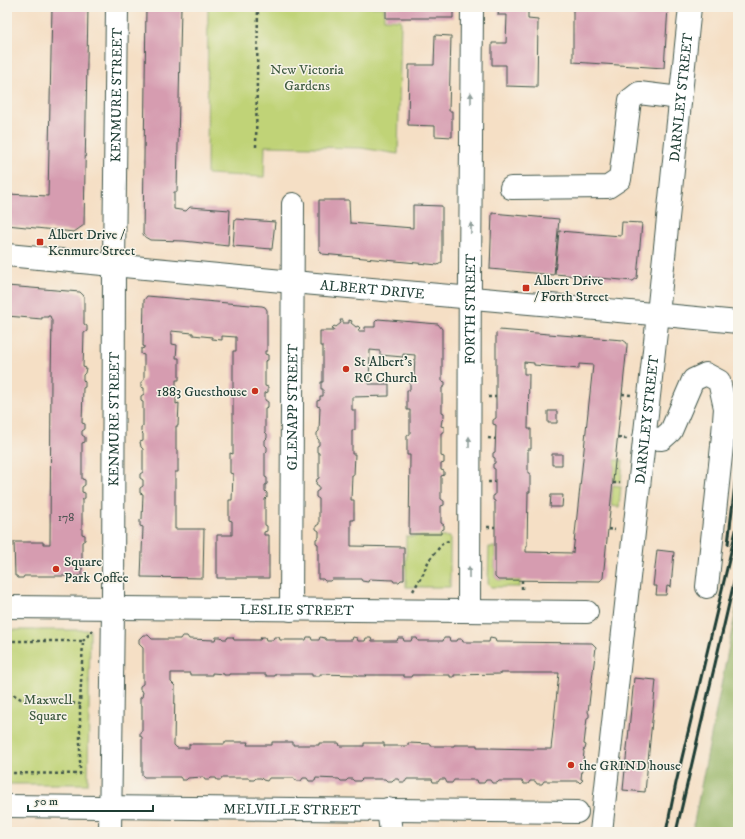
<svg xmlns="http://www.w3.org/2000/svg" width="745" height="839" font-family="'IM FELL DW Pica',serif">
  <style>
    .green { fill: #c0d377; stroke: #708856 }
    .forest { fill: #98b568; stroke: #5c794e }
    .building { fill: #d69cb0; fill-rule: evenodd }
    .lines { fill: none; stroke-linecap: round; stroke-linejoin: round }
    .minor-casing { stroke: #3f554a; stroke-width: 24 }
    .path { stroke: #3f554a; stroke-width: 2.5; stroke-dasharray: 3 3; stroke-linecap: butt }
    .minor { stroke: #fff; stroke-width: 22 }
    .rail { stroke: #1f3d34; stroke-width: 3 }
    .oneway { fill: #8f9e9a }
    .poi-dot { fill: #c8321e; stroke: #f7f3e8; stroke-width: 1.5 }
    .labels { text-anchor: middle; stroke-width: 3; stroke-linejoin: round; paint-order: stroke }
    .number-label { font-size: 12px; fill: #4d5553 }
    .park-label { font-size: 14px; fill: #3f5b41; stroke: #f7f3e8 }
    .street-label { font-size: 14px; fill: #1f3d34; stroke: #f7f3e8 }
    .poi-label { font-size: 14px; fill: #1f3d34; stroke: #f7f3e8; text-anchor: start }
  </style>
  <rect width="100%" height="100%" fill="#f7f3e8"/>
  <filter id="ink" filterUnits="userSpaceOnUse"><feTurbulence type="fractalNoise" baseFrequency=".025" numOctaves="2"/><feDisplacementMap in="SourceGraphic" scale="8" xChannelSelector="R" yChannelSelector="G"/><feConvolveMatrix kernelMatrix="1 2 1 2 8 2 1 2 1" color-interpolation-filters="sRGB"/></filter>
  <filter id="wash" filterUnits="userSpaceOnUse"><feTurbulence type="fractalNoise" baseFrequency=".012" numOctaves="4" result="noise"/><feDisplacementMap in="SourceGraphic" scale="16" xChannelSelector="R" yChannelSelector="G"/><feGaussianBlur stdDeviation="0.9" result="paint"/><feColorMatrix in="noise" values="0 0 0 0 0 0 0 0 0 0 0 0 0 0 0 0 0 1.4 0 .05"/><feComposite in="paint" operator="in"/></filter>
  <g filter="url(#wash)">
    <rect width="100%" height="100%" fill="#f5dfc5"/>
    <path class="green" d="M208,7H384V19L401,20L398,154L361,148L265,146L264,177L207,174Z
      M615,460H623L621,482L613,481Z
      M613,485L621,486L619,507L611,506Z
      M406,536L450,537V587H406Z
      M489,547H495V577L498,580H520V587H491L488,584Z
      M7,630H90L88,784H7Z"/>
    <path class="forest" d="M738,600V832H692Z"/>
    <g id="blocks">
      <path class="building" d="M52,7H88L84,225L74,232L7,225V194L48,196Z
        M146,7H181L177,192H174V209L186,211L190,207L230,210L228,246L184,241L150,240L145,237L143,234Z
        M386,7H453V18H386Z
        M499,7H528V19L538,20L537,87L506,86V65H492V43H506L507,15H498Z
        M535,7H668L664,68L573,62V9L535,8Z
        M435,35L451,36L449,111H452V137L435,136V126L408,125L409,65H434Z
        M319,200H349L350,223L413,228V205L442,206V262L438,265L322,254L319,249Z
        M492,213L559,219L554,275L490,269Z
        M235,219L275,222L272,249L233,246Z
        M622,222L642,223L637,278L633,281L555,274L559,231L621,236Z
        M7,286L80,292L84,296V324L87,326V331L84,333L83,367L86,368L85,373L83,375V380L85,382V387L83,388L82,423L85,424V429L82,431V435L85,437V442L82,443V479L85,480V485L82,487V492L85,493V498L82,500V534L85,535V540L82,542V576H24L23,578H18L17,576H15L14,542H43V544H50L51,376L52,321L50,316H48V317H42V319L7,316Z
        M147,296L262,306L265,307L267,310V351H265V354L268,355V360L265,361V386L268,387V392L265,393V400L268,402V407L265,408V432L267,434V438L265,440V445L267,447V451L265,453V477L267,478V484L265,485V491L267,493V497L265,499V525L267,526V531L264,532V535H269V578H217V535H232V521L229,520V500H232L233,474L230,473V453L233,454V351H236V337L222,336V340L212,339V337L193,335V333L171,331V334H172V344L177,345L176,358H179V380H176V404L179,403L178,426H176V450H178V472H175V529H204L203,578L141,577L143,527L140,526V520L142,519L143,494L140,493V488L143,486V480L140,478V474L143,472V449L141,447L140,442L143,441V434L141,432V427L143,426V402L141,401V396L144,394V388L141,387V382L144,380V355L141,354V349L144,348V346H143L144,300Z
        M378,319L438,324L442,329V381L445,382V386L442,388V412L444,413V418L442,420L441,426L444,427V432L441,433V456L444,457V463L441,464V470L444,471V475L441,476V499L444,501V505L441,506V523L444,525V529L441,530V534H409L410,455H407V435H410V410H407V390H410V378H414L415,355L403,354V357L380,355V351L370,350L369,384H389V396L352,397V410H355V430H352V454H355L354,475H352L351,500H354V520H351V546L404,547V580H401L399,582H394L393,580L369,579L368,582L362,581L361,579H332L330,581H325L323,579H318V544L316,543V539L319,537V531L316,529V526L319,524V499L316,497V492L319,490V486L316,484L317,479L319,478V453L317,452V446L319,445V440L317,438V433L319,431L320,407L317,406V401L320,400V396H323V389H321V382H323V346H320V331H333L334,329L332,328L334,326L336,327L341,323L340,320H343V323H349V320L352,321L351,323L356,327L358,326L360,328L358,330V331H365V327H375V322Z
        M499,330L623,340L627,343V346L603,578L600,581L498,580L495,577V501L493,500V496L495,495V469L493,468V464L495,463V458L493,457V453L495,452L496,425L493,424V420L496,418V333ZM524,362L534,363V365L579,369V364L593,365L573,553L526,552V547H527L528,492H530V473H528V449H531V429H528L529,374H524Z
        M548,411H557V423H548Z
        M552,454H562V465H552Z
        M551,495H563L562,507H550Z
        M657,550L674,552L671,587L667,586L666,595H656L657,586H653Z
        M143,635H148L152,639H180L182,636H187L189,639L215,640L216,637H221L223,639H227L228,637H233L234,640H260L261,637H265L266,640H273L274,637H279L280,640H306L307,637H311L312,640H319L320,637L325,638L326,640H352L353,637L357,638L358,641H365L366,638H371L372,641H397L398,638H403L404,641H411L412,638H417L418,641H443L444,638H449L450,641H457L458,639H462L463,642H489L490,638L495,639L496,642L592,643L596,647L588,712L589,714V717L587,718L584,744L586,745L585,749L583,750L584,752L581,779L583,780L580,783L578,781H544L542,784H537L535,781H530L528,784H524L522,781H499L497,783H492L490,780H486L484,783H478L477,780H454L452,783H447L445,779H440L438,782H433L432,779H407L405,782H400L398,779H394L392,781H387L385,779H362L360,781H354L352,779H348L346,781H341L339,779L316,778L315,781H309L307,778H303L301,781H296L294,778H269L267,781L263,780L261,778H256L254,780H250L249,778H222L221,780H217L216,778H211L209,780H205L203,777L188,778L186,780H182L180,777H144L142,775V737L140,736V732L142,731V705L140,704V698L142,697L143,692L140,690V686L143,684V648L139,644V639ZM171,673H190V675H212V673L224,674V675H229V674H266V676H275V674H312V676H320V674L358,675V676H366L365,675H404V677H411L412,675H450V677H454V675L500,674V673H559L551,749H533L489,748V747H477V745H454V746H431V744L408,743V746H384V743H364V746H340L339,743H319V745H293V742H272V745H247L248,742H225V744H189V748H177L174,745L175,686L171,682Z
        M634,678L656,680L645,792L623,790Z"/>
    </g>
  </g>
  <g filter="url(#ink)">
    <use href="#blocks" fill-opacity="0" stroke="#3f554a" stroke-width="1"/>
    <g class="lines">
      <g class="minor-casing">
        <g id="minor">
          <path d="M511,188L608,187L620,179L630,100L639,93L680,98"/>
          <path id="s1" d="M7,255L293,282L675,316L738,322"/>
          <path d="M644,438L662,439L671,431L693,380L706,374L719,381L725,408L722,446L707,587"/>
          <path id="s2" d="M7,607L587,612"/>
          <path id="s3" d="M291,610L293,204"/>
          <path id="s4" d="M469,611C469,410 470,208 472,7"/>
          <path id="s5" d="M7,806L577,812"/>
          <path d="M388,809L391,832"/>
          <path id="s6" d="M110,832L113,608L114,265L117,7"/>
          <path id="s7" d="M601,832L658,314L690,7"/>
        </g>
      </g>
      <path class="path" d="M256,147L258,7
        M622,394L631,395
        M488,397H496
        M488,438L496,439
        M618,438L627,439
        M488,482H495
        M613,483H620
        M487,527H495
        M608,529L615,530
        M522,580V592
        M413,591L423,574L429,560L443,543L451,540
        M7,641H83L80,704L21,699L9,692H7
        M83,641L93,630
        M7,773L80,774V704"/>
      <use href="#minor" class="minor"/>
      <path class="rail" d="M728,544L738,459
        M666,832L676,783L738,522
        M676,832L738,565"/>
    </g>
    <defs><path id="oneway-solid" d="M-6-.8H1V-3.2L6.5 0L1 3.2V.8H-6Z"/></defs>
    <g class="oneway">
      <use href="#oneway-solid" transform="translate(471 98) rotate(-90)"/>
      <use href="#oneway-solid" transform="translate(471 228) rotate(-89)"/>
      <use href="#oneway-solid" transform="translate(469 442) rotate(-90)"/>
      <use href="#oneway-solid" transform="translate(469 572) rotate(-90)"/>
    </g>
  </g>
  <g class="poi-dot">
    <rect x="36" y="238" width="8" height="8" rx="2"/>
    <rect x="522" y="284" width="8" height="8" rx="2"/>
    <circle cx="346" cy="369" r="4"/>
    <circle cx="255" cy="391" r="4"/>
    <circle cx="56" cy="569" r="4"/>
    <circle cx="571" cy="765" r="4"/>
  </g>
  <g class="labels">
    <g class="number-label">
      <text x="66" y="521">178</text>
    </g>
    <g class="park-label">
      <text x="307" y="74">New Victoria<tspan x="307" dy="16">Gardens</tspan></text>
      <text x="48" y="704">Maxwell<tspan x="48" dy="16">Square</tspan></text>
    </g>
    <g class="street-label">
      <text dy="5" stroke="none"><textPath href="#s6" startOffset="737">KENMURE STREET</textPath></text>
      <text dy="5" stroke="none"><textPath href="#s7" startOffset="739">DARNLEY STREET</textPath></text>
      <text dy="5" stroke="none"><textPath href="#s1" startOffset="367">ALBERT DRIVE</textPath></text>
      <text dy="5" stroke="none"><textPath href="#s4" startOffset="302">FORTH STREET</textPath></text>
      <text dy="5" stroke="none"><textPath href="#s3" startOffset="203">GLENAPP STREET</textPath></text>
      <text dy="5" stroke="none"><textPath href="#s6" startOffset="413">KENMURE STREET</textPath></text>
      <text dy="5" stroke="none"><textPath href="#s7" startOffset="415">DARNLEY STREET</textPath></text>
      <text dy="5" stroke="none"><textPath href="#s2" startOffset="290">LESLIE STREET</textPath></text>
      <text dy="5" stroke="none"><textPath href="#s5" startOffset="285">MELVILLE STREET</textPath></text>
    </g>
    <g class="poi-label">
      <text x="48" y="239">Albert Drive /<tspan x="48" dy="16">Kenmure Street</tspan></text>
      <text x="534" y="285">Albert Drive<tspan x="534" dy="16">/ Forth Street</tspan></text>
      <text x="354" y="366">St Albert's<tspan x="354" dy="16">RC Church</tspan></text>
      <text x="247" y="396" text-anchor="end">1883 Guesthouse</text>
      <text x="64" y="566">Square<tspan x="64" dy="16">Park Coffee</tspan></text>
      <text x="579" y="770">the GRIND house</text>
    </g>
  </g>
  <rect width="745" height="839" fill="none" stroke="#f7f3e8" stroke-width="24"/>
  <path d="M28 805v6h125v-6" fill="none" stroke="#1f3d34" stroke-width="2"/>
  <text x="34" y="805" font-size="12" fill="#1f3d34" stroke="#f7f3e8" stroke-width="3" paint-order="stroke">50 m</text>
</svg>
